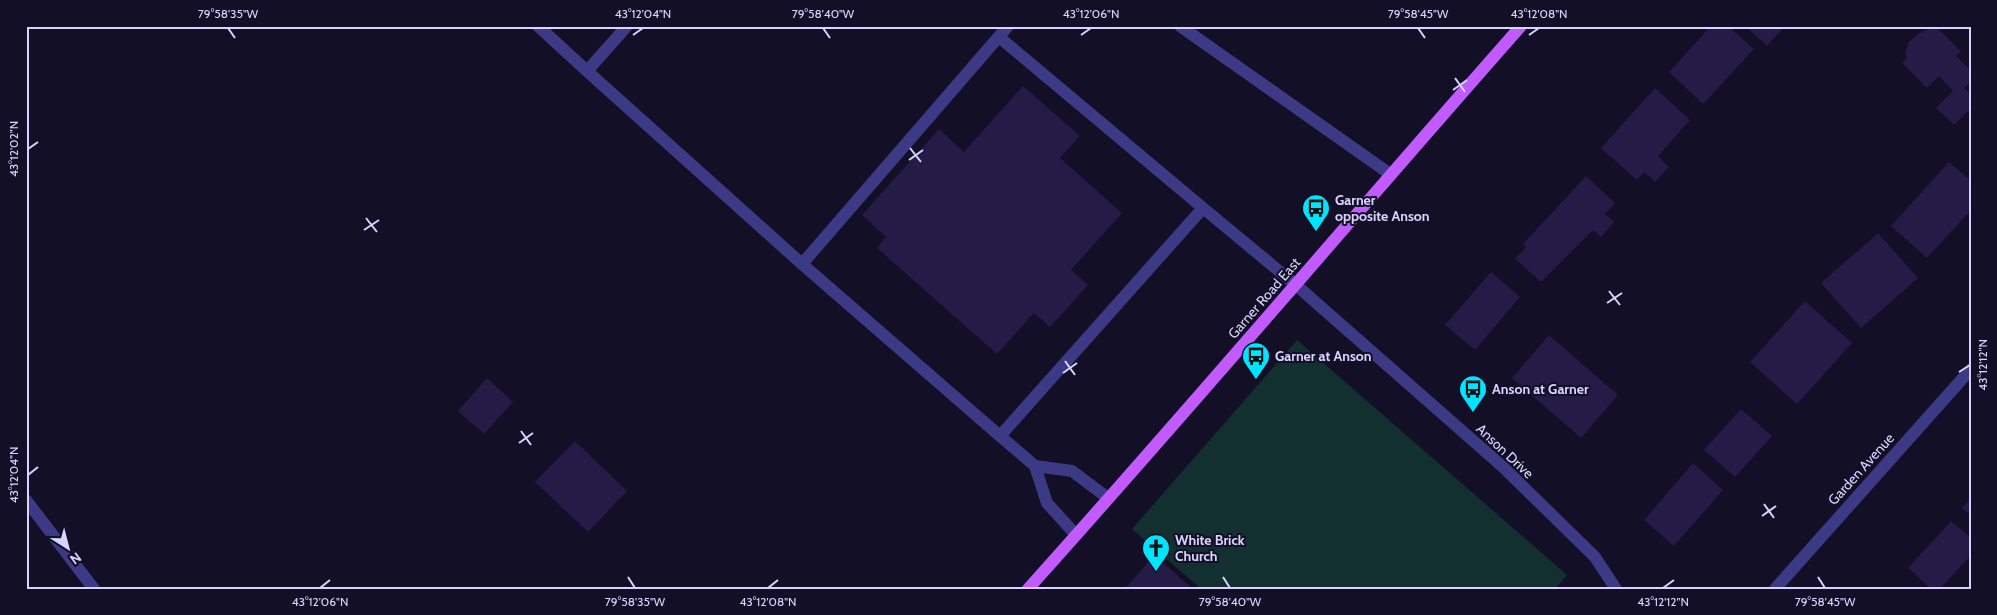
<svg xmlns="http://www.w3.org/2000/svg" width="1997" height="615" font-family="Cabin,sans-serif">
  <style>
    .green { fill: #12302f }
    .building { fill: #241b47 }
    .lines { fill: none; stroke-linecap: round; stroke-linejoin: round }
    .minor { stroke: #3d3a85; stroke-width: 12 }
    .major { stroke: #c25bff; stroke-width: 12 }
    .ticks { fill: none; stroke: #d9d4ff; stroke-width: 2 }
    .labels { text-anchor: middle; stroke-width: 4; stroke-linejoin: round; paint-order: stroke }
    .poi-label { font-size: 14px; font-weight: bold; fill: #d9d4ff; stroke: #130f26; text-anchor: start }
    .street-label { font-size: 14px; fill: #d9d4ff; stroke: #130f26 }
    .neatline { fill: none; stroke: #d9d4ff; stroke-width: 2 }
    .ticks-label { font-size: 12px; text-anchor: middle; fill: #d9d4ff }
  </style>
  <rect width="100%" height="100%" fill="#130f26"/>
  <path class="green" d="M1297,340L1567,575L1555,589H1201L1132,529Z"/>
  <path class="building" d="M1711,26H1728L1754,49L1703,104L1669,72Z
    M1745,26H1785L1767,46Z
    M1935,26L1961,51L1956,56L1971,71V81L1964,88L1971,95V108L1954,125L1936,108L1953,91L1939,76L1927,88L1902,63L1907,57L1905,53L1909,42L1918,34Z
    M1023,86L1080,136L1060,158L1122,213L1071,270L1088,285L1050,327L1034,313L997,354L877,248L886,237L862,215L939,129L964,152Z
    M1655,88L1690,120L1658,156L1669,167L1655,182L1644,172L1637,180L1601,148Z
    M1949,162L1971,181V210L1927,258L1891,226Z
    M1586,176L1615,203L1605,214L1614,222L1601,237L1593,230L1541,282L1515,259L1526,247L1523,244Z
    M1878,233L1918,278L1861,328L1821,283Z
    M1491,272L1520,297L1475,350L1445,325Z
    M1805,301L1852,343L1797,404L1750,362Z
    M1549,335L1618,395L1581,438L1512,378Z
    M487,378L513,402L484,434L458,411Z
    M1741,409L1772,436L1735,477L1704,450Z
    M575,441L627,491L588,532L535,482Z
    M1693,463L1723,490L1674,546L1644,520Z
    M1971,497V515L1962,508Z
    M1951,521L1971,538V555L1940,589H1931L1908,568Z
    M1154,555L1193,589H1125Z"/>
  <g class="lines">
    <path class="minor" d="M538,26L587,71
      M627,26L587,71L802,264L1000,436
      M1180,26L1390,174
      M999,37L1203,208
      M802,264L1008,26
      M1035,466L1072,471L1108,498
      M26,500L94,589
      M1076,535L1047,503L1035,466L1000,436L1203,208L1296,285L1503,467L1595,557L1616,589
      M1775,589L1971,369"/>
    <path class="major" d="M1028,589C1195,403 1356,213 1521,26"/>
  </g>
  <path class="ticks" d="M228,28L235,38M823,28L830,38M1418,28L1425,38M633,35L643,28M1081,35L1091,28M1529,35L1539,28M1455,78L1465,92M1453,90L1467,80M910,148L921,162M28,149L38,142M909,160L923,150M366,218L377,232M364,230L379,220M1609,291L1620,305M1607,303L1622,293M1065,361L1075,375M1959,372L1970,365M1063,373L1077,363M521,431L531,445M519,443L533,433M28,475L38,467M1764,504L1774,518M1762,516L1776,506M628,577L635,588M1223,577L1230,588M1818,577L1825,588M320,588L330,580M768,588L778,580M1663,588L1674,580"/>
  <defs>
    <g id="bus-pin" transform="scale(1.4375)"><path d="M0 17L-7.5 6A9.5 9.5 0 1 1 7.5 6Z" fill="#00e5ff" stroke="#130f26"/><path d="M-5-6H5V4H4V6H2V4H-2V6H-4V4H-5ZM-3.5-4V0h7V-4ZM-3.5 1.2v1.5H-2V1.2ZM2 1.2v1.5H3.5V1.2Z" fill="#111"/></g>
    <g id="church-pin" transform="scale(1.4375)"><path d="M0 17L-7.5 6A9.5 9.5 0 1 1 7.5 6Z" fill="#00e5ff" stroke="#130f26"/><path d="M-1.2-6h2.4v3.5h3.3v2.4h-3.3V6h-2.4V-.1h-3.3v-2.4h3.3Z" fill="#111"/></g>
  </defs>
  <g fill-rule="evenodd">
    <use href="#bus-pin" x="1316" y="208"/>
    <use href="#bus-pin" x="1256" y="356"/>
    <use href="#bus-pin" x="1473" y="389"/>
    <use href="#church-pin" x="1156" y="548"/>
  </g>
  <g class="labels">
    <g class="poi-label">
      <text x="1335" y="205">Garner<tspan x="1335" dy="16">opposite Anson</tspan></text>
      <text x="1275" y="361">Garner at Anson</text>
      <text x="1492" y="394">Anson at Garner</text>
      <text x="1175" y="545">White Brick<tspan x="1175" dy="16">Church</tspan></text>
    </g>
    <g class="street-label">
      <text transform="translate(1264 298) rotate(-49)" y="5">Garner Road East</text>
      <text transform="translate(1505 451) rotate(43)" y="5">Anson Drive</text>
      <text transform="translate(1861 469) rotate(-48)" y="5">Garden Avenue</text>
    </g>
  </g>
  <rect width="1997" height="615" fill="none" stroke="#130f26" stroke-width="55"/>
  <g transform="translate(68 548) rotate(144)" stroke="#130f26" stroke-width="4" paint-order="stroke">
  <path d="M0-4L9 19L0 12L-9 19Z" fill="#d9d4ff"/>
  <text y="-8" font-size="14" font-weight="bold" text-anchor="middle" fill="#d9d4ff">N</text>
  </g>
  <rect x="28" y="28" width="1942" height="560" class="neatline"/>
  <g class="ticks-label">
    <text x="228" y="18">79°58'35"W</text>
    <text x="643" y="18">43°12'04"N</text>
    <text x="823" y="18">79°58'40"W</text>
    <text x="1091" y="18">43°12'06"N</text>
    <text x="1418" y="18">79°58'45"W</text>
    <text x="1539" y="18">43°12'08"N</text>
    <text transform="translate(14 149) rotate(-90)" y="4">43°12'02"N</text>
    <text transform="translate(1983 365) rotate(-90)" y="4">43°12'12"N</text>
    <text transform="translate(14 475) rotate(-90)" y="4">43°12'04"N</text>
    <text x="320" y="606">43°12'06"N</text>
    <text x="635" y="606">79°58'35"W</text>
    <text x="768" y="606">43°12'08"N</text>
    <text x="1230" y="606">79°58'40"W</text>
    <text x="1663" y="606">43°12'12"N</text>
    <text x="1825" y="606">79°58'45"W</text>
  </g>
</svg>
